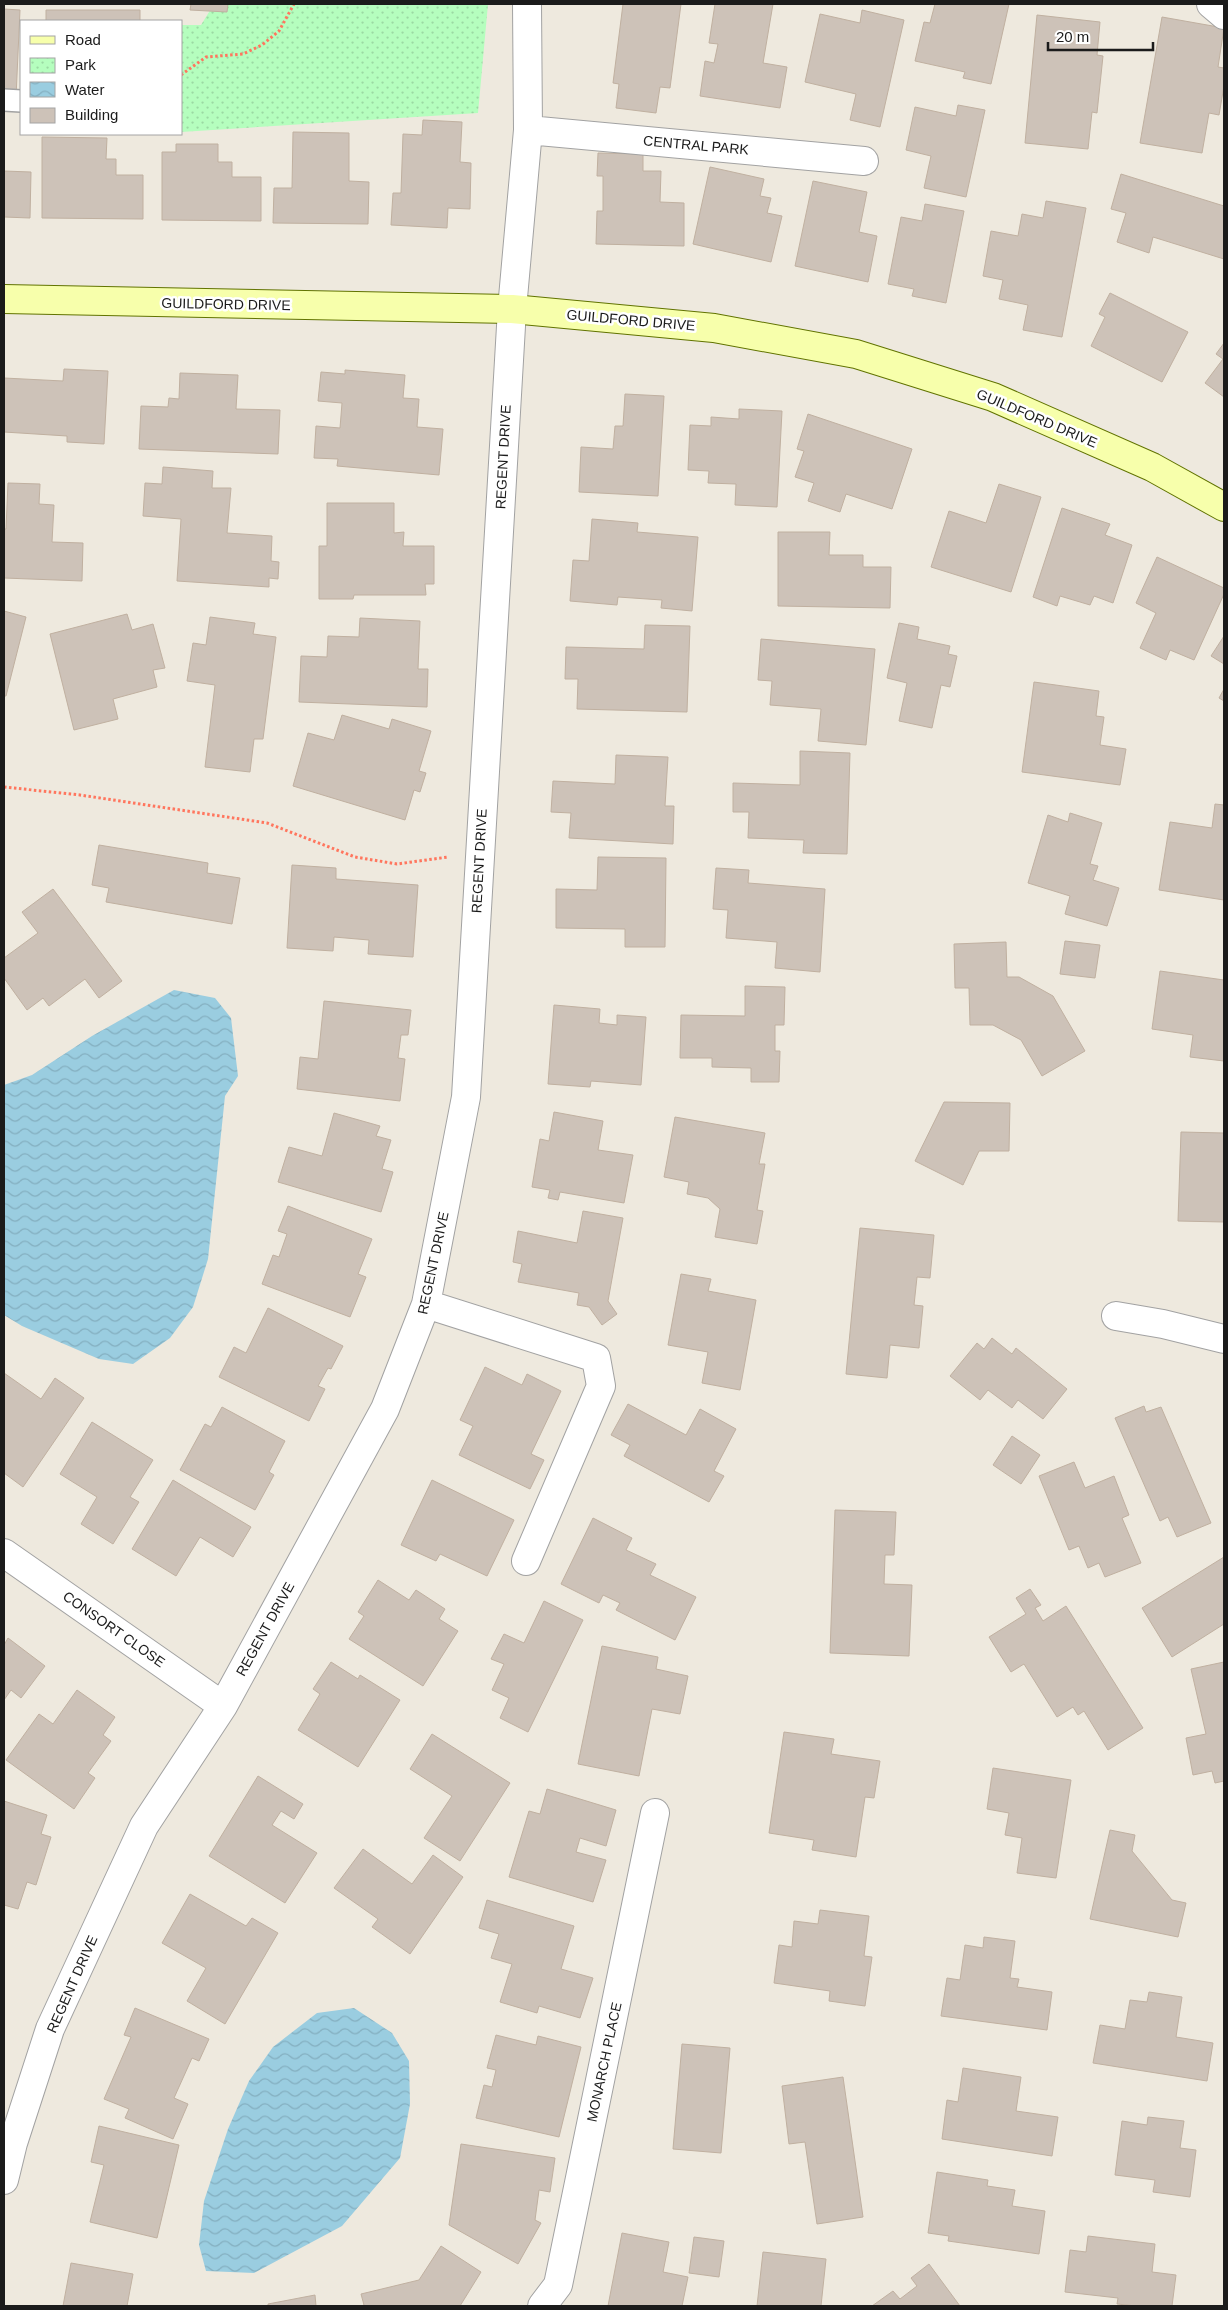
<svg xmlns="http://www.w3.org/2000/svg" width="1228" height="2310" font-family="Arial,sans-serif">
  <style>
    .park { fill: url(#park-dots) }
    .water { fill: url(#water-waves) }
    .building { fill: #cdc2b8; stroke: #c0b0a0 }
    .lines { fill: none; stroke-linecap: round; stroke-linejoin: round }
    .lane-casing { stroke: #a2a2a2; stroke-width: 24 }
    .street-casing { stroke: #a2a2a2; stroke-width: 30 }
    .secondary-casing { stroke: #617300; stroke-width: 30 }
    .path { stroke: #ff765e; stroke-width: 3; stroke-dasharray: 2.5 2.5; stroke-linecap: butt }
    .lane { stroke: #fff; stroke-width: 21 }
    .street { stroke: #fff; stroke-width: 28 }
    .secondary { stroke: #f7ffab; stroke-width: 28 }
    .labels { text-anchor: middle; stroke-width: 5; stroke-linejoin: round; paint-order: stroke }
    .street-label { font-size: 14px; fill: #1b1b1b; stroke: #fff }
  </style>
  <defs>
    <pattern id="park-dots" width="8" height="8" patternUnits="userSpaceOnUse" patternTransform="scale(1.25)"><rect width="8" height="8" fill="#b5febe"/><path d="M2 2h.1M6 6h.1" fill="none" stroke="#9bd9a3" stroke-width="1.8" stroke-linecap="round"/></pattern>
    <pattern id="water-waves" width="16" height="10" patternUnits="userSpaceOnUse" patternTransform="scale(1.25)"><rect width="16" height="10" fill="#9acde0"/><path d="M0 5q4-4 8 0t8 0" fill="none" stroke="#84afc0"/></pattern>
  </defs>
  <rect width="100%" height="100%" fill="#eee9de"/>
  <path class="park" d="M214,4H488L478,113L181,132V25H201Z"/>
  <path class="water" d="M174,990L215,998L231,1018L238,1076L225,1096L208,1259L193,1307L170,1338L133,1364L99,1359L22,1326L4,1315V1085L32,1075L92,1036Z
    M354,2008L392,2033L409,2061L410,2104L400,2158L342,2226L254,2273L206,2271L199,2245L204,2201L228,2129L249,2081L273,2047L317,2013Z"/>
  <path class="building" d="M183,4H228L227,12L190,10L191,4Z
    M623,4H681L670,88L660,87L656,113L616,108L619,84L613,83Z
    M715,4H773L763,63L787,67L780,108L700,96L705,61L714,63L718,44L709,43Z
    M935,4H1009L991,84L963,78L965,72L915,61L924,22L930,23Z
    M4,9L20,10L16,97L4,96Z
    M46,10H140V21H46Z
    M862,10L904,20L880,127L850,120L856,94L805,82L820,14L860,23Z
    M1037,15L1100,22L1097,55L1103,56L1097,113L1092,112L1088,149L1025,143Z
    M1162,17L1224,28L1218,67L1224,68V86L1219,115L1209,113L1202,153L1140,143Z
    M958,105L985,110L966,197L924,188L931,156L906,150L915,107L956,116Z
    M423,120L462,122L460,162L471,163L470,209L448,208L447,228L391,225L393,193H401L403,134L422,135Z
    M293,132L349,133V181L369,182L368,224L273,223L274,188H292Z
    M42,137L107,138L106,159H116V175H143V219L42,218Z
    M176,144H218V162H232V177H261V221L162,220V152H176Z
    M598,153L643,154V171H661L660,202L684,203V246L596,244L597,211H603V176H597Z
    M710,167L764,179L760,196L771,198L767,213L782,216L771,262L693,244Z
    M4,171L31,172L30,218L4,217Z
    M1121,174L1224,206V259L1153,237L1149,253L1117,242L1126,213L1111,209Z
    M813,181L867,192L859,232L877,236L868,282L795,266Z
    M1046,201L1086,208L1062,337L1023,330L1028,305L999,299L1003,280L983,276L991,231L1018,236L1022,214L1043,218Z
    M925,204L964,211L946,303L912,296L914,289L888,284L901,217L922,221Z
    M1110,293L1188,332L1162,382L1091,346L1105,317L1099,314Z
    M1224,343V397L1205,383L1223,359L1216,354Z
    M64,369L108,371L104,444L67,442V436L4,432V378L63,381Z
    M345,370L405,375L403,398L419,399L417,427L443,429L439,475L337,466L338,459L314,458L316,426L340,428L342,403L318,401L321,372L345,374Z
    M180,373L238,375L236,409L280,410L278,454L139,449L141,406L168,407L169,398L179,399Z
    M625,394L664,396L658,496L579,492L581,447L613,449L615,426H623Z
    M739,409L782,411L777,507L735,505L736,484L708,483L709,471L688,470L690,425L711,426V417L739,419Z
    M808,414L912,449L892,509L846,494L840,512L808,501L814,483L795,477L804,451L797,449Z
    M163,467L213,471L212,488H231L227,533L272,536L271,561L279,562L278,579L269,578V587L177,581L181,519L143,516L145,483L162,484Z
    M8,483L40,484L39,504L54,505L52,542L83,543L82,581L4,578V529H6Z
    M999,484L1041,497L1011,592L931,567L949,511L986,523Z
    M327,503H394V533L404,532L403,546H434V584H425L426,595H354L353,599H319V546H327Z
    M1062,508L1110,524L1105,535L1132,545L1113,603L1094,596L1090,605L1060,596L1057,606L1033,597Z
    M592,519L638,523L637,532L698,537L692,611L661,608L662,600L618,597L617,605L570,601L573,560L589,561Z
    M778,532H830L829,555H863V567H891L890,608L778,606Z
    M1157,557L1224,588V594L1194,660L1170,650L1166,660L1140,648L1156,613L1136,603Z
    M4,611L26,617L6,696H4Z
    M127,614L132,630L153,624L165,668L153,670L157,687L113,699L118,719L74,730L50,634Z
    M210,617L255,623L253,634L276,637L263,739H254L250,772L205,767L215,685L187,681L193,643L206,645Z
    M360,618L420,621L418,669H428L427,707L299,702L301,656L327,657L328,636L359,637Z
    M899,623L919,627L917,639L950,646L948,654L957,656L950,687L941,685L932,728L899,721L907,683L887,678Z
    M645,625L690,626L687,712L577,709L578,679H565L566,647L644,649Z
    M1224,636V664L1211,656Z
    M761,639L875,649L866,745L818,741L821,709L770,705L772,681L758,680Z
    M1034,682L1099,691L1096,716L1104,717L1100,745L1126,749L1120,785L1022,772Z
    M1224,689V701L1219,698Z
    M342,715L389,729L392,719L431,731L419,771L426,773L420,792L414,790L405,820L293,786L308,733L334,740Z
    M800,751L850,753L847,854L803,853L804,840L748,838L749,812H733V783L800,785Z
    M616,755L668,757L665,806H674L673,844L569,838L571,813L551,812L553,781L615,784Z
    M1215,804L1224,805V900L1159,890L1170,822L1212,828Z
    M1070,813L1102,823L1090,864L1098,866L1093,880L1119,888L1107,926L1065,914L1070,896L1028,883L1048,815L1068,822Z
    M99,845L208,863L207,873L240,878L232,924L106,902L109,888L92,885Z
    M598,857L666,858L665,947H625V929L556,928V889L597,890Z
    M292,865L336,868V879L418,885L413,957L368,954L369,940L334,937L333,951L287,948Z
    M716,868L749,870L748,883L825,889L820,972L775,968L777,942L726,938L728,910L713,909Z
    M53,889L122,981L99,998L85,979L49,1006L43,998L27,1010L4,978V958L38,933L22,912Z
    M1065,941L1100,945L1095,978L1060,974Z
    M1006,942L1007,977H1019L1053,996L1085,1051L1042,1076L1021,1040L993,1025H970L969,988H955L954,944Z
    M1160,971L1224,980V1061L1190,1057L1193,1035L1152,1029Z
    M745,986L785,987L784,1025H775V1051H780L779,1082H751V1068L712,1067V1058H680L681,1015L745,1016Z
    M324,1001L411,1010L408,1035H401L398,1058L405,1059L400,1101L297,1089L300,1057L318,1059Z
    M554,1005L600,1009L599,1023L617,1025V1015L646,1017L641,1085L591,1081L590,1087L548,1084Z
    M944,1102L1010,1103L1009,1151H979L963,1185L915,1161Z
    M554,1112L603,1121L598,1150L633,1155L624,1203L560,1192L558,1200L548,1198L550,1190L532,1187L540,1139L549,1141Z
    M334,1113L380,1126L376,1136L391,1140L382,1169L393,1172L381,1212L278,1182L289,1147L322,1156Z
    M675,1117L765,1133L759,1164H765L757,1210L763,1211L757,1244L715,1237L720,1209L708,1198L687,1194L689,1182L664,1177Z
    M1181,1132L1224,1133V1222L1178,1221Z
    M288,1206L372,1239L358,1274L366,1277L350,1317L262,1284L273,1255L279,1257L287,1234L278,1231Z
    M583,1211L623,1218L608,1301L617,1314L602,1325L589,1307L577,1305L579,1293L518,1282L522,1264L513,1262L518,1231L577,1243Z
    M860,1228L934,1235L930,1278L917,1277L914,1305L923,1306L919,1348L890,1345L887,1378L846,1374Z
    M681,1274L711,1279L708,1291L756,1300L740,1390L702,1383L708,1352L668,1345Z
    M268,1308L343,1346L331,1369L328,1368L318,1386L325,1389L309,1421L219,1377L234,1347L246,1353Z
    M992,1338L1012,1354L1016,1348L1067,1389L1043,1419L1018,1400L1012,1408L988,1390L980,1400L950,1376L977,1343L984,1349Z
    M485,1367L522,1385L527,1374L561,1391L531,1454L544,1460L530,1489L459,1455L473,1426L460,1420Z
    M4,1373L41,1399L55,1378L84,1398L23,1487L4,1473Z
    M628,1404L686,1435L700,1409L736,1429L714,1471L724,1476L709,1502L624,1456L630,1445L611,1435Z
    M1144,1406L1146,1412L1161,1407L1211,1523L1177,1537L1168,1517L1160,1521L1115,1418Z
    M222,1407L285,1441L269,1472L274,1475L255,1510L180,1470L205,1424L211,1427Z
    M92,1422L153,1460L130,1497L139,1502L113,1544L81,1524L97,1497L60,1474Z
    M1012,1436L1040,1455L1021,1484L993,1465Z
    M1074,1462L1085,1488L1114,1476L1129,1515L1122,1518L1141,1563L1105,1577L1099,1563L1088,1568L1079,1546L1069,1550L1039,1476Z
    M173,1480L251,1527L233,1557L200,1537L176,1576L132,1549Z
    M432,1480L514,1520L487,1576L440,1554L436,1561L401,1545Z
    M835,1510L896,1512L894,1555H885L884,1584L912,1585L909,1656L830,1653Z
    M593,1518L632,1538L626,1550L656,1564L650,1575L696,1597L675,1640L616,1610L620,1603L603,1595L599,1603L561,1584Z
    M1224,1557V1624L1172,1657L1142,1608Z
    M378,1580L409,1600L416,1590L445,1609L439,1619L458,1631L423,1686L349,1639L364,1616L358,1612Z
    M1030,1589L1041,1605L1035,1608L1043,1621L1066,1606L1143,1728L1108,1750L1084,1711L1078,1715L1073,1707L1057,1717L1024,1664L1011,1672L989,1637L1026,1614L1016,1598Z
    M544,1601L583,1620L528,1732L500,1718L509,1698L492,1690L504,1664L491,1659L504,1634L524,1643Z
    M8,1638L45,1666L21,1698L11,1690L4,1700V1645Z
    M602,1646L658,1657L656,1669L688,1676L680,1714L652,1709L639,1776L578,1764Z
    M331,1662L358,1679L360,1675L400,1700L358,1767L298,1730L320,1694L313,1689Z
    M1224,1662V1781L1215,1783L1212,1771L1193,1775L1186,1738L1206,1734L1191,1669Z
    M77,1690L115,1717L103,1735L111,1741L88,1773L95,1778L74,1809L6,1760L39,1714L53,1724Z
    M784,1732L834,1739L831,1754L880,1761L874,1798L865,1797L856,1857L812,1850L814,1840L769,1833Z
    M432,1734L510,1783L460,1861L424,1838L452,1796L410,1769Z
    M993,1768L1071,1780L1056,1878L1017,1873L1022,1838L1005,1835L1009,1813L987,1809Z
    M258,1776L303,1804L294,1819L281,1811L272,1825L317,1853L285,1903L209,1856Z
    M547,1789L616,1810L606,1846L580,1838L576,1852L606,1860L593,1902L509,1877L529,1811L540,1814Z
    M4,1801L47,1815L41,1834L51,1837L36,1885L27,1882L18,1909L4,1905Z
    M1110,1830L1135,1835L1132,1851L1172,1900L1186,1903L1178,1937L1090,1919Z
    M363,1849L412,1884L433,1855L463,1877L410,1954L372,1927L378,1919L334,1888Z
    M190,1894L246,1926L252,1918L278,1933L225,2024L187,2001L206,1968L162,1943Z
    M487,1900L574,1926L561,1969L593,1978L580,2018L539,2006L537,2013L500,2002L512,1964L491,1958L499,1934L479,1928Z
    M820,1910L869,1916L864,1956L872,1957L865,2006L829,2001L830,1991L774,1983L779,1945L792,1947L794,1921L818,1924Z
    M984,1937L1015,1941L1010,1978L1019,1979L1017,1987L1052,1992L1047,2030L941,2016L947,1978L960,1980L965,1945L983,1948Z
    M1149,1992L1182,1997L1176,2037L1213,2043L1207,2081L1093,2063L1100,2025L1125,2029L1130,2000L1147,2002Z
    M135,2008L209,2039L199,2061L192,2058L174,2098L188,2104L173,2139L125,2118L129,2109L104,2099L131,2037L124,2035Z
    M496,2035L536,2045L538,2036L581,2047L559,2137L476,2118L484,2085L492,2087L496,2070L487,2068Z
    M682,2044L730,2048L721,2153L673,2149Z
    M963,2068L1021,2077L1016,2111L1058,2117L1052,2156L942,2139L947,2100L958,2102Z
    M843,2077L863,2217L817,2224L805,2142L789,2144L782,2086Z
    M1148,2117L1184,2121L1180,2148L1196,2150L1190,2197L1153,2192L1155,2180L1115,2175L1122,2121L1147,2125Z
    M99,2126L179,2145L157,2238L90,2222L104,2165L91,2162Z
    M461,2144L555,2158L550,2192L539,2190L535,2220L541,2223L518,2264L449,2225Z
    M937,2172L988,2180L987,2186L1015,2190L1012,2206L1045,2211L1039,2254L948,2241L949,2236L928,2233Z
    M622,2233L669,2242L663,2272L688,2277L682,2306H608Z
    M1088,2236L1155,2244L1152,2272L1176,2275L1172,2306H1136L1117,2304L1118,2298L1065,2292L1070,2250L1086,2252Z
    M694,2237L724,2241L719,2277L689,2273Z
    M441,2246L481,2272L460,2306H361L364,2305L361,2294L419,2280Z
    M763,2252L826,2259L821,2306H757Z
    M71,2263L133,2274L127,2306H63Z
    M929,2264L960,2306H872L893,2291L900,2299L917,2286L911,2278Z
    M315,2295L316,2306H268V2304Z"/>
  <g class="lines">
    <g class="lane-casing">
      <path id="lane" d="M4,100L21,101"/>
    </g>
    <g class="street-casing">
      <path id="street" d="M1211,4L1224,15
        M528,130L864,161
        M426,1304L596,1358L601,1386L526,1561
        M1116,1316L1163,1324L1224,1339
        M4,1553L223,1706
        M4,2180L13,2143L50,2029L144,1826L223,1706L385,1409L426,1304L466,1097L512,309L528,130L527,4
        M542,2306L558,2285L655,1813"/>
    </g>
    <g class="secondary-casing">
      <path id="secondary" d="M4,299L512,309L714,328L856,354L993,397L1152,467L1224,507"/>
    </g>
    <path class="path" d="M181,75L206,57L243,54L262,45L279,31L294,4
      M4,787L80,795L267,823L355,857L397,864L448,857"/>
    <use href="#lane" class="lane"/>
    <use href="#street" class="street"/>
    <use href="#secondary" class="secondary"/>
  </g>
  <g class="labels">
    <g class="street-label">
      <text transform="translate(696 145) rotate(5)" y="5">CENTRAL PARK</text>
      <text transform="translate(226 304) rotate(1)" y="5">GUILDFORD DRIVE</text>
      <text transform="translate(631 320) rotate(5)" y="5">GUILDFORD DRIVE</text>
      <text transform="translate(1037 418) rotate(23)" y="5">GUILDFORD DRIVE</text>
      <text transform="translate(503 457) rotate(-87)" y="5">REGENT DRIVE</text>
      <text transform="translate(479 861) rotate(-87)" y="5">REGENT DRIVE</text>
      <text transform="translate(433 1263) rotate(-78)" y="5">REGENT DRIVE</text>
      <text transform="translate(114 1629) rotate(35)" y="5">CONSORT CLOSE</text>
      <text transform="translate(265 1629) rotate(-61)" y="5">REGENT DRIVE</text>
      <text transform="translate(72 1984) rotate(-66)" y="5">REGENT DRIVE</text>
      <text transform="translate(604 2062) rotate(-78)" y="5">MONARCH PLACE</text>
    </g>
  </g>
  <rect width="1228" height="2310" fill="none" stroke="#1b1b1b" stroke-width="10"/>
  <rect x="20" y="20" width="162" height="115" fill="#ffffff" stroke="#a4a4a4"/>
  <rect x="30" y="36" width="25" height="8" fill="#f7ffab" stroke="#a4a4a4"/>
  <text x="65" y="45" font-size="15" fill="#1b1b1b">Road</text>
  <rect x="30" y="58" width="25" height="15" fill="url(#park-dots)" stroke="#a4a4a4"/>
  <text x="65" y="70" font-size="15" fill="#1b1b1b">Park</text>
  <rect x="30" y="82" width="25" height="15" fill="url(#water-waves)" stroke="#a4a4a4"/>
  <text x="65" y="95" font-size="15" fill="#1b1b1b">Water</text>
  <rect x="30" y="108" width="25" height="15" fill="#cdc2b8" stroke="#a4a4a4"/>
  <text x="65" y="120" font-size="15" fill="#1b1b1b">Building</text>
  <path d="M1048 42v8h105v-8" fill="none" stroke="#1b1b1b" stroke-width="2.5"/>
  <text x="1056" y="42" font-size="15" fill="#1b1b1b" stroke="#ffffff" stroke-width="4" paint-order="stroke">20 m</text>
</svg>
